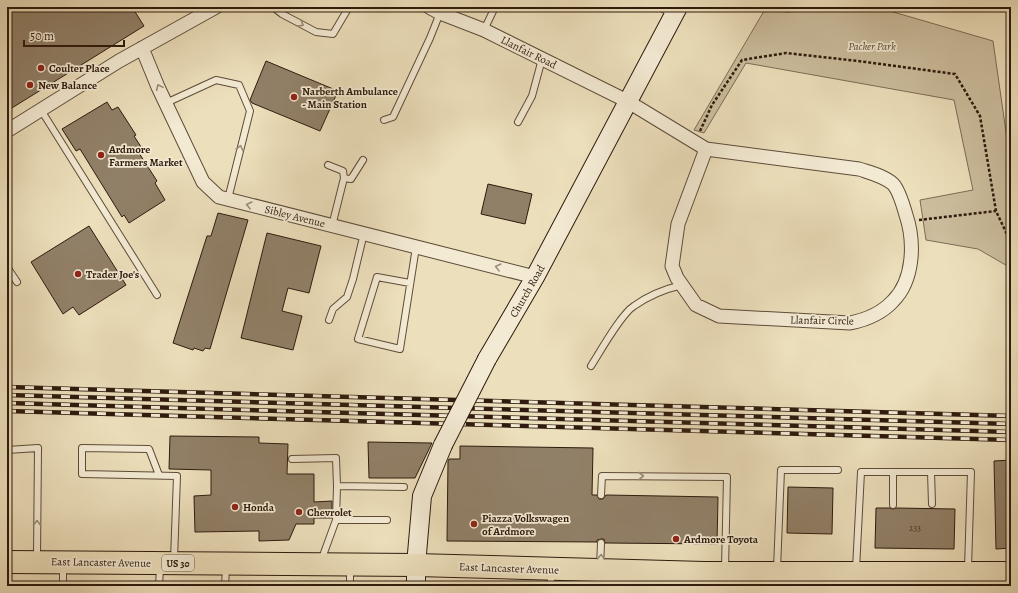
<svg xmlns="http://www.w3.org/2000/svg" width="1018" height="593" font-family="Alegreya,serif">
  <style>
    .green { fill: #ccbe9e; stroke: #7d6c56 }
    .building { fill: #918068; stroke: #2e1a0e }
    .lines { fill: none; stroke-linecap: round; stroke-linejoin: round }
    .lane-casing { stroke: #5e4b39; stroke-width: 8 }
    .street-casing { stroke: #5e4b39; stroke-width: 15 }
    .secondary-casing { stroke: #2e1a0e; stroke-width: 20 }
    .highway-casing { stroke: #2e1a0e; stroke-width: 24 }
    .path { stroke: #2e1a0e; stroke-width: 2.5; stroke-dasharray: 3 2; stroke-linecap: butt }
    .lane { stroke: #f3ead3; stroke-width: 6 }
    .street { stroke: #f3ead3; stroke-width: 13 }
    .secondary { stroke: #f3ead3; stroke-width: 18 }
    .highway { stroke: #ecdfbb; stroke-width: 22 }
    .rail-casing { stroke: #2e1a0e; stroke-width: 4.5 }
    .rail { stroke: #f3ead3; stroke-width: 3; stroke-dasharray: 9; stroke-linecap: butt }
    .secondary-bridge-casing { stroke: #2e1a0e; stroke-width: 20; stroke-linecap: butt }
    .secondary-bridge { stroke: #f3ead3; stroke-width: 18 }
    .oneway { stroke: #9a8c7a }
    .poi-dot { fill: #8f2418; stroke: #f3ead3; stroke-width: 1.5 }
    .labels { text-anchor: middle; stroke-width: 3.5; stroke-linejoin: round; paint-order: stroke }
    .number-label { font-size: 9px; fill: #473424 }
    .shield { fill: #f3ead3; stroke: #695849; stroke-width: 1 }
    .shield-label { font-size: 10px; font-weight: bold; fill: #2e1a0e }
    .park-label { font-size: 11px; font-style: italic; fill: #5d4b39; stroke: #f3ead3 }
    .street-label { font-size: 11px; fill: #2e1a0e; stroke: #f3ead3 }
    .poi-label { font-size: 11px; font-weight: bold; fill: #2e1a0e; stroke: #f3ead3; text-anchor: start }
  </style>
  <rect width="100%" height="100%" fill="#ecdfbb"/>
  <filter id="stains"><feTurbulence type="fractalNoise" baseFrequency=".005" numOctaves="4"/><feColorMatrix values="0 0 0 0 .2 0 0 0 0 .09 0 0 0 0 .02 0 0 0 .5 -.17"/></filter>
  <radialGradient id="worn" r=".72"><stop offset=".6" stop-color="#630" stop-opacity="0"/><stop offset="1" stop-color="#630" stop-opacity=".3"/></radialGradient>
  <path class="green" d="M794,7H876L993,41L1011,167V268L978,249L926,240L920,200L973,190L954,100L746,63L704,133L694,130L764,11L791,12Z"/>
  <path class="building" d="M7,7H132L144,26L7,111Z
    M266,61L338,91L320,131L252,103L250,100Z
    M107,102L112,110L118,107L136,135L134,136L143,150L139,153L157,181L155,183L165,200L129,223L124,215L122,217L80,149L76,151L62,129Z
    M488,184L532,194L525,224L481,214Z
    M218,213L248,220L210,349L205,348L203,351L194,348L193,350L173,343L207,236H211Z
    M89,226L126,285L79,315L73,307L63,314L31,262Z
    M267,233L321,246L309,293L288,288L282,311L302,316L293,350L241,338Z
    M170,436L259,437V443L288,444L287,474H314V502L332,501V518H314V524H296L289,540L259,541V531L195,532L194,496L211,495V470L169,469Z
    M368,442L432,443L415,478H369Z
    M460,446L593,448L592,495H597L599,499H603L606,495L718,497L717,544L605,543L604,539H601L597,540V542L447,541L448,461L449,459H460Z
    M1011,460V548L996,549L994,461Z
    M788,487L833,488L832,534L787,533Z
    M876,508H889L893,509L896,508L955,509L954,549L875,548Z"/>
  <g class="lines">
    <g class="lane-casing">
      <path id="lane" d="M273,7L282,14L316,32L333,34L349,7
        M659,7L673,14
        M484,30L495,7
        M166,103L216,80L239,85L250,111L228,199
        M41,110L157,295
        M384,120L393,117L430,38L440,13
        M518,122L532,96L542,59
        M328,165L343,171L344,178L332,226
        M344,178L351,179L363,160
        M7,267L17,282
        M410,283L377,277L358,339L400,349L416,247
        M329,320L333,309L347,297L353,279L364,233
        M591,366C600,352 621,314 634,306C648,296 665,289 682,285
        M7,450L38,448L37,558
        M292,459L336,458L337,486
        M893,472V505
        M931,472L932,504
        M159,475L149,449L82,448V474L177,476L174,560
        M601,495L602,476L727,477L725,570
        M336,520L337,486L404,487
        M321,561L336,520H387
        M63,566V586
        M600,567L601,543
        M350,569V586
        M777,569L781,470H838
        M856,569L861,472H971L968,568
        M159,586L160,568
        M225,586L226,568
        M551,586V573
        M656,586V576"/>
    </g>
    <g class="street-casing">
      <path id="street" d="M429,7L440,13L484,30L627,101L706,149
        M142,48L158,87L203,182L219,197L535,277
        M7,131L119,61L216,7
        M706,149L859,169C871,173 884,176 893,184C898,189 904,208 906,215C915,242 914,280 893,301C882,313 865,320 850,323L719,316L696,305L677,278L672,266L678,224Z"/>
    </g>
    <g class="secondary-casing">
      <path id="secondary" d="M487,359L535,277L678,7
        M416,586V565L422,496L443,445"/>
    </g>
    <g class="highway-casing">
      <path id="highway" d="M7,562L416,565L704,573H1011"/>
    </g>
    <path class="path" d="M700,131L712,105L742,60L786,53L858,61L955,74L980,116L996,211L1011,243
      M919,220L996,211"/>
    <use href="#lane" class="lane"/>
    <use href="#street" class="street"/>
    <use href="#secondary" class="secondary"/>
    <use href="#highway" class="highway"/>
    <g class="rail-casing">
      <path id="rail" d="M7,387L1011,416
        M7,395L1011,424
        M7,403L1011,432
        M7,411L1011,440"/>
    </g>
    <use href="#rail" class="rail"/>
    <g class="secondary-bridge-casing">
      <path id="secondary-bridge" d="M443,445L487,359"/>
    </g>
    <use href="#secondary-bridge" class="secondary-bridge"/>
  </g>
  <defs><path id="oneway-chevron" d="M-2-3.5L2.5 0L-2 3.5" fill="none" stroke-width="1.6" stroke-linecap="round" stroke-linejoin="round"/></defs>
  <g class="oneway">
    <use href="#oneway-chevron" transform="translate(301 24) rotate(29)"/>
    <use href="#oneway-chevron" transform="translate(159 87) rotate(-114)"/>
    <use href="#oneway-chevron" transform="translate(240 148) rotate(-76)"/>
    <use href="#oneway-chevron" transform="translate(249 205) rotate(-166)"/>
    <use href="#oneway-chevron" transform="translate(498 267) rotate(-166)"/>
    <use href="#oneway-chevron" transform="translate(641 476)"/>
    <use href="#oneway-chevron" transform="translate(37 523) rotate(-89)"/>
    <use href="#oneway-chevron" transform="translate(601 557) rotate(-88)"/>
  </g>
  <g class="poi-dot">
    <circle cx="41" cy="68" r="4"/>
    <circle cx="30" cy="85" r="4"/>
    <circle cx="294" cy="97" r="4"/>
    <circle cx="101" cy="155" r="4"/>
    <circle cx="78" cy="274" r="4"/>
    <circle cx="235" cy="507" r="4"/>
    <circle cx="299" cy="512" r="4"/>
    <circle cx="474" cy="524" r="4"/>
    <circle cx="676" cy="539" r="4"/>
  </g>
  <g class="labels">
    <g class="number-label">
      <text x="915" y="531">233</text>
    </g>
    <rect class="shield" x="162" y="555" width="32" height="16" rx="3"/>
    <g class="shield-label">
      <text x="178" y="567">US 30</text>
    </g>
    <g class="park-label">
      <text x="872" y="50">Packer Park</text>
    </g>
    <g class="street-label">
      <text transform="translate(529 52) rotate(26)" y="4">Llanfair Road</text>
      <text transform="translate(295 216) rotate(14)" y="4">Sibley Avenue</text>
      <text transform="translate(527 291) rotate(-60)" y="4">Church Road</text>
      <text transform="translate(822 320) rotate(1)" y="4">Llanfair Circle</text>
      <text transform="translate(101 562) rotate(1)" y="4">East Lancaster Avenue</text>
      <text transform="translate(509 568) rotate(2)" y="4">East Lancaster Avenue</text>
    </g>
    <g class="poi-label">
      <text x="49" y="72">Coulter Place</text>
      <text x="38" y="89">New Balance</text>
      <text x="302" y="95">Narberth Ambulance<tspan x="302" dy="13">- Main Station</tspan></text>
      <text x="109" y="153">Ardmore<tspan x="109" dy="13">Farmers Market</tspan></text>
      <text x="86" y="278">Trader Joe's</text>
      <text x="243" y="511">Honda</text>
      <text x="307" y="516">Chevrolet</text>
      <text x="482" y="522">Piazza Volkswagen<tspan x="482" dy="13">of Ardmore</tspan></text>
      <text x="684" y="543">Ardmore Toyota</text>
    </g>
  </g>
  <rect width="1018" height="593" fill="none" stroke="#ecdfbb" stroke-width="24"/>
  <rect x="8" y="8" width="1002" height="577" fill="none" stroke="#2e1a0e" stroke-width="2"/>
  <rect x="12" y="12" width="994" height="569" fill="none" stroke="#2e1a0e"/>
  <path d="M24 40v6h100v-6" fill="none" stroke="#2e1a0e" stroke-width="2"/>
  <text x="30" y="40" font-size="12" fill="#2e1a0e" stroke="#f3ead3" stroke-width="3" paint-order="stroke">50 m</text>
  <rect width="100%" height="100%" filter="url(#stains)"/>
  <rect width="100%" height="100%" fill="url(#worn)"/>
</svg>
